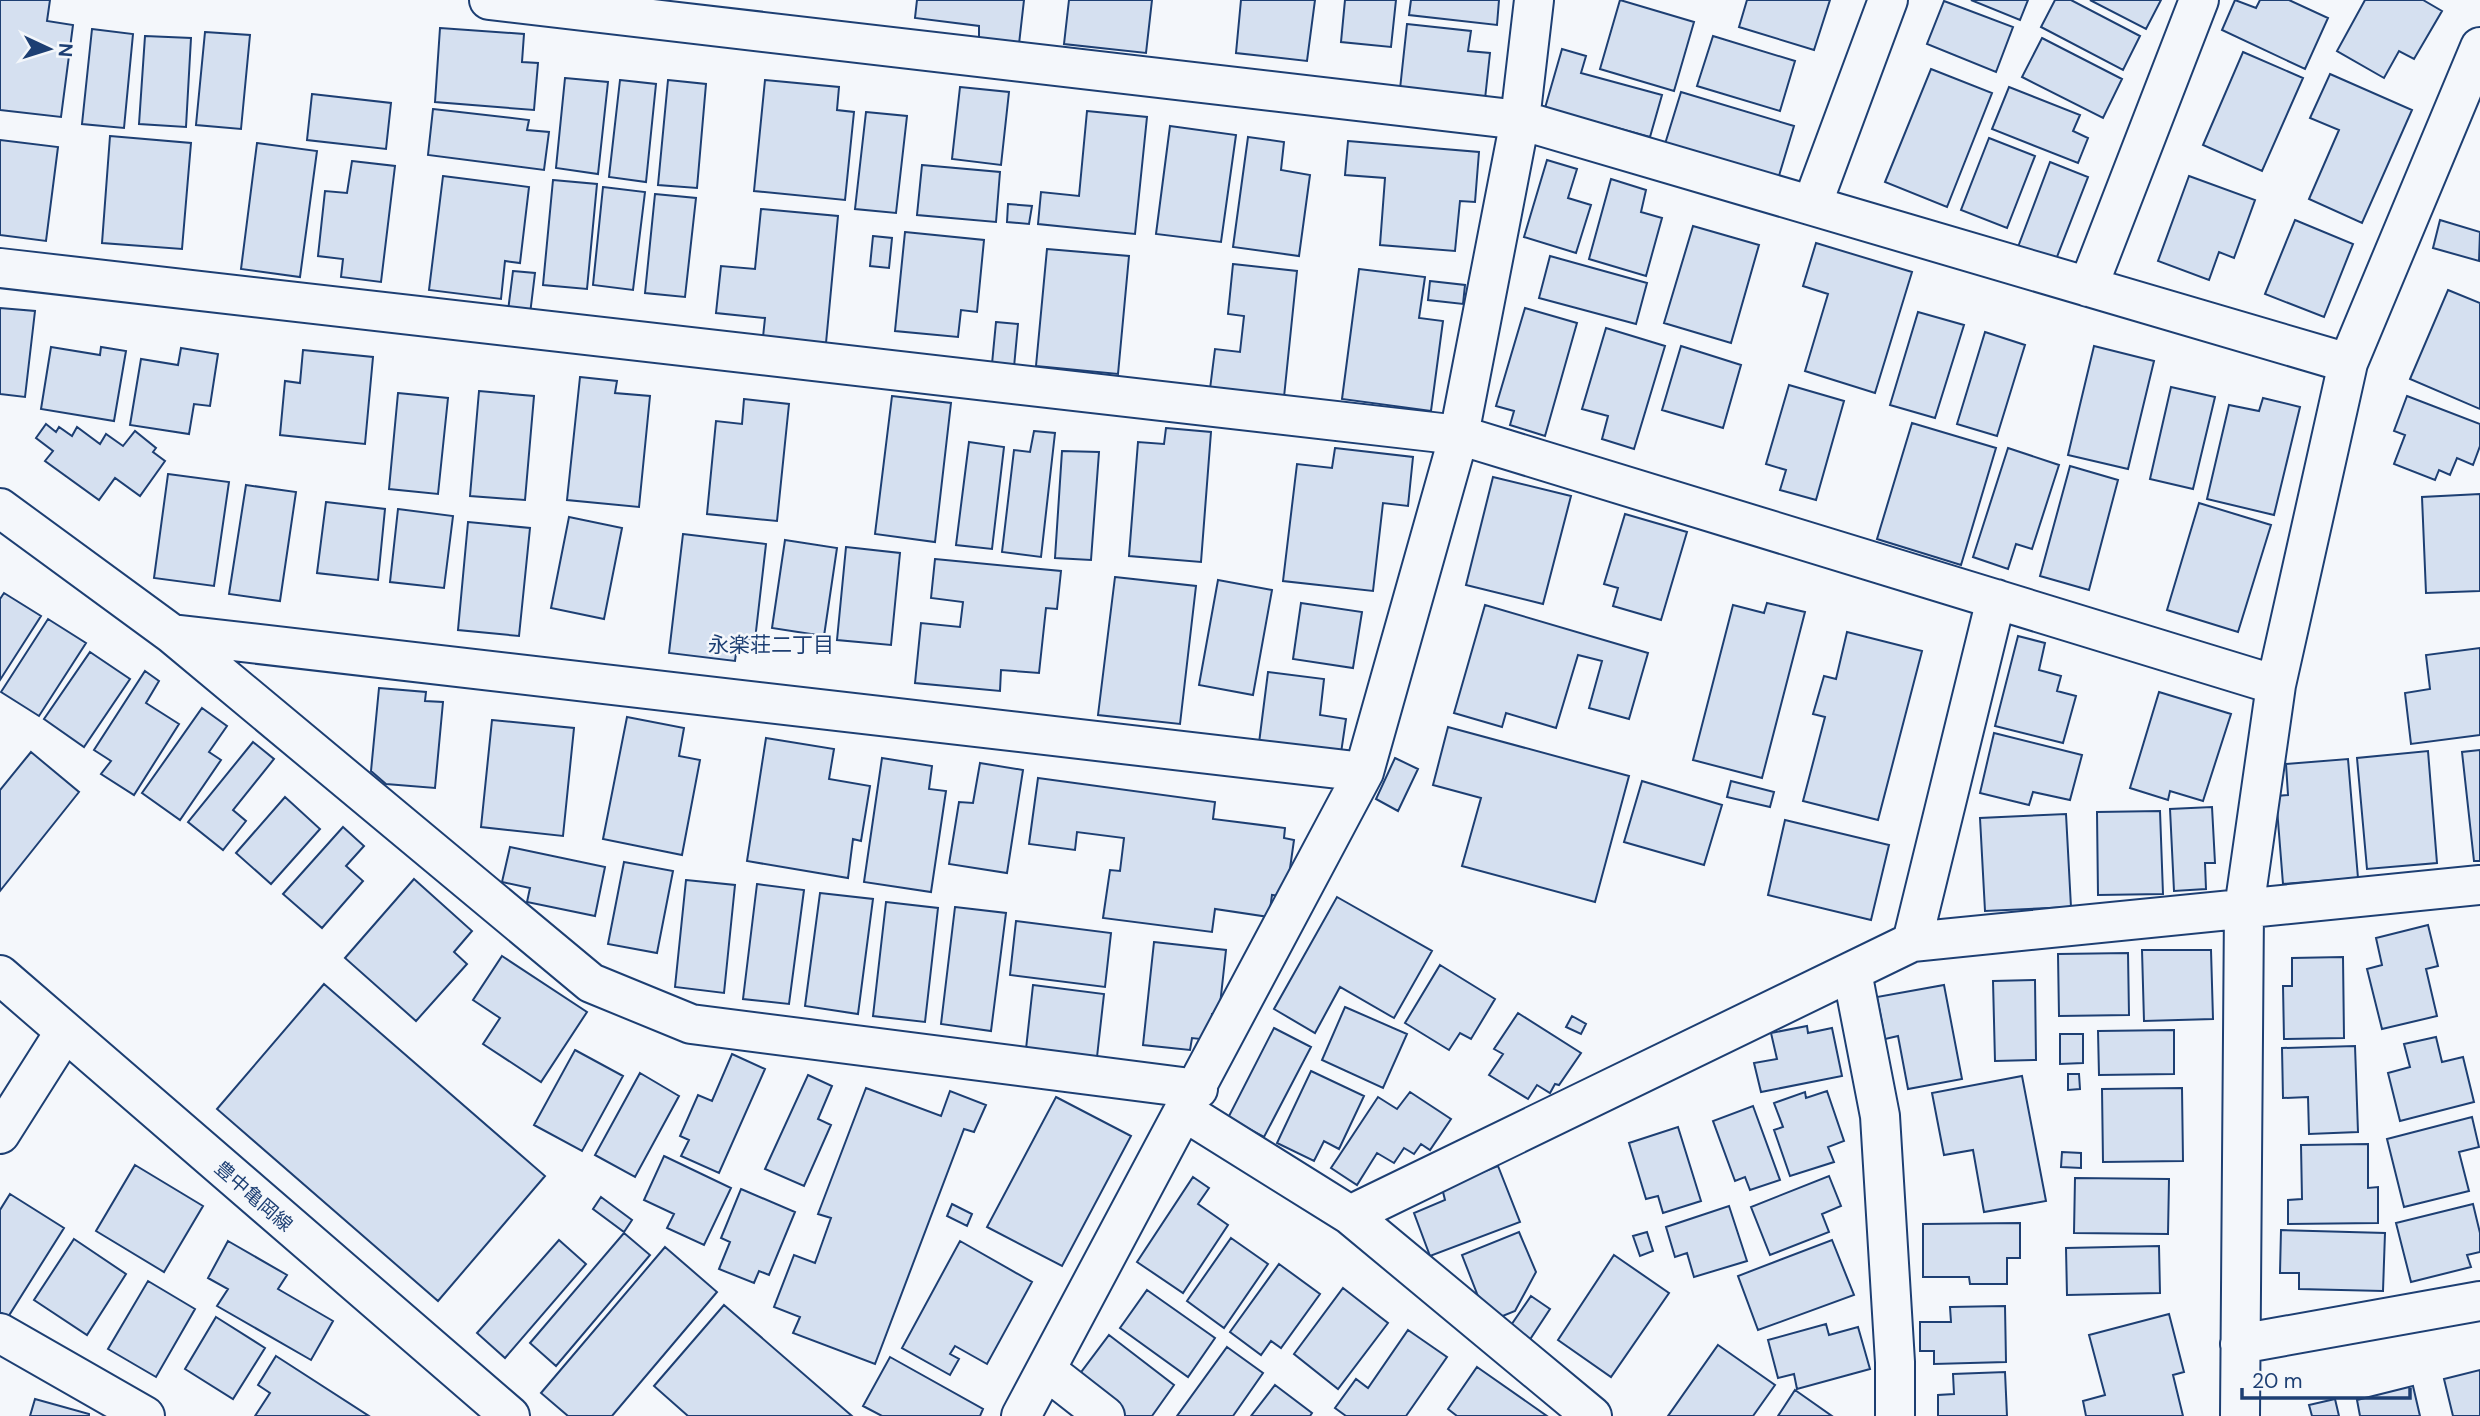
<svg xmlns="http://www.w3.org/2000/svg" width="2480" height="1416" font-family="'DM Sans','Noto Sans JP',sans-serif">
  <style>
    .building { fill: #d5e0f0; stroke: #1d3f73; stroke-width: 2 }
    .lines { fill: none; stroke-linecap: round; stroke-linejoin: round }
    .minor-casing { stroke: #1d3f73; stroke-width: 42 }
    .primary-casing { stroke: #1d3f73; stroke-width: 42 }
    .minor { stroke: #f4f7fb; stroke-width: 38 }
    .primary { stroke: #f4f7fb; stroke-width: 38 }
    .labels { text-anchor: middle; stroke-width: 5; stroke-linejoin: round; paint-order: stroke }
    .street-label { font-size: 19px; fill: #1d3f73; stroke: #f4f7fb }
    .neighbourhood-label { font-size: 21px; fill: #1d3f73; stroke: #f4f7fb }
  </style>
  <rect width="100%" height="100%" fill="#f4f7fb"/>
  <path class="building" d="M0,0H50L47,21L73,25L61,117L0,110Z
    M917,0H1024L1019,44L979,38V26L915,18Z
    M1069,0H1152L1146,53L1064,44Z
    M1241,0H1315L1307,61L1236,53Z
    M1345,0H1396L1391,47L1341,42Z
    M1411,0H1499L1497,25L1409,15Z
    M1620,0L1694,22L1674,91L1600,69Z
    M1747,0H1830L1814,50L1739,27Z
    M1971,0H2028L2020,20Z
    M2055,0H2071L2140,36L2123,70L2041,27Z
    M2090,0H2161L2146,29Z
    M2235,0L2256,8L2260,0H2289L2328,18L2305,69L2222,30Z
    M2365,0H2423L2442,11L2414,59L2399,51L2384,78L2337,51Z
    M1944,1L2013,27L1996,72L1927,44Z
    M1407,24L1471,31L1468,51L1490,53L1485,99L1400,89Z
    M440,28L524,34L522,62L538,63L534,110L435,102Z
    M92,29L133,34L124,128L82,124Z
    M205,32L250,35L241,129L196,125Z
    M145,36L191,38L186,127L139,124Z
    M1713,36L1795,61L1780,111L1697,86Z
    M2042,38L2122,79L2103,118L2022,77Z
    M1562,49L1586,56L1581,73L1662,95L1650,137L1545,108Z
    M2243,52L2303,78L2262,171L2203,145Z
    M1931,69L1992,93L1947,207L1885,182Z
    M2330,74L2412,110L2362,223L2309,199L2339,130L2310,118Z
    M565,78L608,82L598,174L556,168Z
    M620,80L656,84L646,182L609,177Z
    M668,80L706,84L697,188L658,185Z
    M765,80L839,87L837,110L854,112L845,200L754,191Z
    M960,87L1009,92L1001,165L952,159Z
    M2009,87L2080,115L2073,131L2088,138L2078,163L1992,129Z
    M1681,92L1794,126L1778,179L1665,144Z
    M312,94L391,103L386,149L307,140Z
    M433,109L529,120L527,130L549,132L544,170L428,155Z
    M1087,111L1147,117L1135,234L1038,224L1041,192L1079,196Z
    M866,112L907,116L896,213L855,209Z
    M1170,126L1236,135L1221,242L1156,234Z
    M110,136L191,143L182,249L102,243Z
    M1248,137L1284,142L1281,170L1310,175L1299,256L1233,247Z
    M1989,138L2035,156L2007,228L1961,210Z
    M0,140L58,147L46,241L0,235Z
    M1348,141L1479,152L1475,202L1460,201L1455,251L1380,245L1385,178L1345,175Z
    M257,143L317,151L300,277L241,269Z
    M1547,160L1577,169L1568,198L1591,205L1576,253L1524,237Z
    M352,161L395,166L381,282L341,277L343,259L318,256L325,191L347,193Z
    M2050,162L2088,177L2055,262L2018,247Z
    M922,165L1000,172L996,222L917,215Z
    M443,176L529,187L520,263L505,261L501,299L429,290Z
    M2189,176L2255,200L2234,258L2219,252L2209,280L2158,261Z
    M1611,179L1646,190L1641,212L1662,218L1646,276L1589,259Z
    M553,180L597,184L587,289L543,285Z
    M603,187L645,192L633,290L593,285Z
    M655,194L696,198L685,297L645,293Z
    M1008,204L1032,206L1029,224L1007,222Z
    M761,209L838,216L826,343L763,337L765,318L716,313L721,266L755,269Z
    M2295,220L2353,244L2324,317L2265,294Z
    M2440,220L2480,232L2479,261L2433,248Z
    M1693,226L1759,245L1731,343L1664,323Z
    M905,232L984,240L977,312L961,310L958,337L895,331Z
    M873,236L892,238L889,268L870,266Z
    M1816,243L1912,272L1875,393L1805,371L1828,294L1803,286Z
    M1047,249L1129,256L1118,374L1036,366Z
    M1550,256L1647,283L1636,324L1539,298Z
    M1233,264L1297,271L1284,397L1210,389L1215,349L1240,352L1244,316L1228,314Z
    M1359,269L1425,277L1419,318L1443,321L1431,411L1342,399Z
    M513,271L535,273L530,314L508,311Z
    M1430,281L1465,285L1463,304L1428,300Z
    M2448,290L2480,303V409L2410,379Z
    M0,308L35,311L25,397L0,394Z
    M1525,308L1577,323L1545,436L1510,425L1514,411L1496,406Z
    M1918,312L1964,325L1935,418L1890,405Z
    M996,322L1018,324L1014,367L992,364Z
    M1606,328L1665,346L1634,449L1602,439L1608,416L1582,409Z
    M1985,332L2025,345L1997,436L1957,424Z
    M1681,346L1741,365L1723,428L1662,410Z
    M2094,346L2154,361L2128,469L2068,455Z
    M51,347L100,355L101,347L126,351L114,421L41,409Z
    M181,348L218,354L210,406L194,404L189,434L130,425L141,359L178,365Z
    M303,350L373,357L365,444L280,435L285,381L300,383Z
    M580,377L617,381L615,393L650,396L639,507L567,500Z
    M1789,385L1844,401L1816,500L1780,490L1786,470L1766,464Z
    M2171,387L2215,397L2193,489L2150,479Z
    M479,391L534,396L525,500L470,496Z
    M398,393L448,398L438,494L389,489Z
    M892,396L951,403L935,542L875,534Z
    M2407,396L2480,424V446L2473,465L2457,458L2450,475L2439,470L2435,480L2394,464L2405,435L2394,431Z
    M2263,398L2300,407L2274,515L2207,499L2229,405L2259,411Z
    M744,399L789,404L777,521L707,514L716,421L742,424Z
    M1912,423L1996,448L1961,565L1877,539Z
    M46,424L56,432L59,427L72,436L77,427L100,444L106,434L123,446L135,431L156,448L153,452L165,461L140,496L115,478L99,500L45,461L53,451L36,438Z
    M1166,428L1211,432L1201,562L1129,556L1138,442L1164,444Z
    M1034,431L1055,433L1041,557L1002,552L1014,450L1030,452Z
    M969,442L1004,447L992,549L956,545Z
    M1335,448L1413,457L1408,506L1383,503L1373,591L1283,581L1297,464L1332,468Z
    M2008,448L2059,465L2032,549L2016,544L2008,569L1973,557Z
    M1062,451L1099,452L1091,560L1055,558Z
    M2070,466L2118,480L2089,590L2040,576Z
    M168,474L229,482L214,586L154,578Z
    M1493,477L1571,496L1543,604L1466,585Z
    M246,485L296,492L280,601L229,594Z
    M2480,494V591L2426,593L2422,497Z
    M326,502L385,509L378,580L317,573Z
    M2199,503L2271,525L2238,632L2167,610Z
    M398,509L453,516L444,588L390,582Z
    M1625,514L1687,532L1661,620L1613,606L1618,588L1604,584Z
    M569,517L622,528L604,619L551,608Z
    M468,522L530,528L519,636L458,630Z
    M683,534L766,544L755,640L738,638L735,661L669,653Z
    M785,540L837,548L824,636L772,628Z
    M846,547L900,553L891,645L837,640Z
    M935,559L1061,571L1057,609L1046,608L1039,673L1001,670L1000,691L915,683L921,623L960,627L963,602L931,598Z
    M1115,577L1196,586L1180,724L1098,715Z
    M1218,580L1272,590L1253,695L1199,685Z
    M4,593L41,616L0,680V599Z
    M1301,603L1362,612L1353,668L1293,659Z
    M1767,603L1805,612L1762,778L1693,760L1733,605L1764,613Z
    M1485,605L1648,653L1629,719L1589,708L1602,661L1578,655L1556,728L1506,713L1502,727L1454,713Z
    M48,619L86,643L39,716L1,692Z
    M1847,632L1922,651L1878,820L1803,801L1825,717L1813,714L1824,676L1836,679Z
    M2018,636L2045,643L2039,670L2061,676L2057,691L2076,696L2063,743L1995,726Z
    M2480,648V735L2411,744L2405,693L2430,689L2426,655Z
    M90,652L130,679L84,747L44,719Z
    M145,671L159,681L146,703L179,724L134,795L101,774L111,761L94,750Z
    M1268,672L1324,679L1320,715L1346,719L1341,753L1259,743Z
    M379,688L426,692L425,701L443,702L435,788L386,784L371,771Z
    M2159,692L2231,714L2203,801L2170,791L2168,800L2130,788Z
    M202,708L227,726L209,752L221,760L180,820L142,793Z
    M627,717L684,728L679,756L700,760L682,855L603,839Z
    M492,720L574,728L563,836L481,827Z
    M1448,727L1629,776L1595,902L1462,866L1481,798L1433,785Z
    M1994,733L2082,755L2070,800L2033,792L2029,805L1980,793Z
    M766,738L834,749L829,779L870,786L861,841L853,839L848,878L747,861Z
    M253,742L274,759L233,810L246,821L223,850L188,822Z
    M2480,750V861H2474L2462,752Z
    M2428,751L2437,863L2367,869L2357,758Z
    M31,752L79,792L0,891V790Z
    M882,758L932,766L929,789L946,791L931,892L864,882Z
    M1395,758L1418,769L1398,811L1376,799Z
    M2348,759L2358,878L2283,884L2276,796L2288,795L2286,764Z
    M980,763L1023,770L1007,873L949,864L959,802L973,803Z
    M1038,778L1215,802L1213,819L1285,828L1284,838L1294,840L1286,897L1272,895L1269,917L1215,909L1212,932L1103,918L1110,870L1120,871L1124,838L1077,832L1075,850L1029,844Z
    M1642,781L1722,805L1704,865L1624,842Z
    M1731,781L1774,792L1770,807L1727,797Z
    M285,797L320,829L271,884L236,853Z
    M2212,807L2215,863H2205L2206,889L2174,891L2170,809Z
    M2160,811L2163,894L2098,895L2097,812Z
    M2066,814L2071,907L1985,911L1980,818Z
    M1785,820L1889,845L1871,920L1768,895Z
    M343,827L364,846L346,866L363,881L322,928L283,894Z
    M510,847L605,867L595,916L527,902L530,888L502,882Z
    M624,862L673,871L657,953L608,944Z
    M414,879L472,931L454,952L467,964L416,1021L345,958Z
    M686,880L735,885L724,993L675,987Z
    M757,884L804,890L789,1004L743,999Z
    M820,893L873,899L858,1014L805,1006Z
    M1337,897L1432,951L1394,1018L1340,987L1315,1033L1274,1009Z
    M886,902L938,908L925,1022L873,1016Z
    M955,907L1006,913L991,1031L941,1024Z
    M1016,921L1111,933L1105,987L1010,975Z
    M2428,925L2438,966L2426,969L2437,1016L2382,1029L2367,969L2382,965L2376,938Z
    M1154,942L1226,950L1219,1014H1212L1210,1040L1192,1038L1190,1050L1143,1045Z
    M2142,950H2211L2213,1019L2144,1021Z
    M2128,953L2129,1015L2059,1016L2058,954Z
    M502,956L587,1012L541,1082L483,1044L500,1018L473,1000Z
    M2343,957L2344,1038L2284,1039L2283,986H2292V958Z
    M1440,965L1495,999L1471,1039L1460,1033L1449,1050L1405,1023Z
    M2035,980L2036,1060L1995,1061L1993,981Z
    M324,984L545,1176L438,1301L217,1109Z
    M1033,985L1104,994L1097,1057L1026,1049Z
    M1944,985L1962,1079L1908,1089L1898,1036L1885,1039L1877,997Z
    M1345,1007L1407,1034L1383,1088L1322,1060Z
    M1518,1013L1581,1053L1559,1085L1555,1084L1550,1093L1537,1085L1528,1099L1489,1075L1503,1054L1494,1049Z
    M1572,1016L1586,1024L1581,1034L1566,1027Z
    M1807,1026L1808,1033L1832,1028L1842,1076L1761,1092L1754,1063L1777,1059L1771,1033Z
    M1274,1028L1311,1047L1264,1137L1228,1118Z
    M2174,1030V1074L2099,1075L2098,1031Z
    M2060,1034H2083V1063L2060,1064Z
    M2436,1037L2442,1062L2463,1057L2474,1102L2400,1121L2388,1073L2410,1067L2404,1044Z
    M2355,1046L2358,1132L2309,1134L2308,1097L2283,1098L2282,1048Z
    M575,1050L623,1076L582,1151L534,1125Z
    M732,1054L765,1069L719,1173L681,1156L689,1140L680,1136L698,1095L712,1101Z
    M1311,1071L1364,1096L1339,1149L1324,1141L1314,1161L1277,1143Z
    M640,1073L679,1096L635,1177L595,1155Z
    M2068,1074H2079L2080,1089L2068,1090Z
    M808,1075L832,1086L818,1119L831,1125L804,1186L765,1169Z
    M2022,1076L2046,1201L1984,1212L1973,1150L1944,1155L1932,1093Z
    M866,1088L941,1116L950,1091L986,1105L974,1132L964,1129L875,1364L793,1333L800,1317L774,1307L794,1255L815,1263L831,1218L818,1214Z
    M2182,1088L2183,1161L2103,1162L2102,1089Z
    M1827,1091L1844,1141L1828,1147L1834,1162L1790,1176L1774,1130L1783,1127L1774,1103L1805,1092L1806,1098Z
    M1410,1092L1451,1119L1430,1150L1421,1144L1414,1154L1404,1148L1394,1163L1377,1153L1357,1185L1331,1168L1378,1097L1397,1109Z
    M1056,1097L1131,1136L1062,1266L987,1227Z
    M1753,1106L1780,1180L1750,1190L1745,1177L1735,1181L1713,1121Z
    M2472,1117L2479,1147L2459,1152L2469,1191L2404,1207L2387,1139Z
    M1678,1127L1701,1201L1663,1213L1658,1196L1646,1199L1629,1143Z
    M2368,1144V1188L2378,1187V1223L2288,1224V1200L2302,1199L2301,1145Z
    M2062,1152L2081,1153V1168L2061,1167Z
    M664,1156L731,1188L704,1245L667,1228L674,1214L644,1200Z
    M135,1165L203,1206L164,1272L96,1231Z
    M1498,1166L1520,1222L1430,1256L1414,1213L1445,1200L1442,1188Z
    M1829,1176L1841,1206L1822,1214L1829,1232L1770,1255L1751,1207Z
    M1193,1177L1209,1188L1198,1204L1228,1225L1183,1293L1137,1262Z
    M2075,1178L2169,1179L2168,1234L2074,1233Z
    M741,1189L795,1212L769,1275L759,1271L754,1283L719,1269L730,1242L721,1238Z
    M10,1194L64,1228L8,1317L0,1312V1210Z
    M601,1197L632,1220L624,1232L593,1209Z
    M952,1204L972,1214L967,1226L947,1216Z
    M2473,1204L2480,1233V1252L2467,1255L2471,1267L2411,1282L2396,1223Z
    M1729,1206L1747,1261L1694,1277L1687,1253L1675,1257L1666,1227Z
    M2020,1223V1258H2007V1284H1970L1969,1277H1923V1224Z
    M2281,1230L2385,1233L2383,1291L2299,1289V1273H2280Z
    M1519,1232L1536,1272L1515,1311L1488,1322L1462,1255Z
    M1647,1232L1653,1251L1640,1256L1633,1236Z
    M624,1233L650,1255L556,1366L530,1343Z
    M1231,1238L1268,1264L1224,1328L1187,1301Z
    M74,1239L126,1274L87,1335L34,1300Z
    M559,1240L586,1264L505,1358L477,1333Z
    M1832,1240L1854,1295L1758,1330L1738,1276Z
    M228,1241L287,1275L278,1289L333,1321L311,1360L217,1306L228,1289L208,1278Z
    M960,1241L1032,1282L987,1364L955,1346L950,1354L959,1359L950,1375L902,1348Z
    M2159,1246L2160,1293L2067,1295L2066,1248Z
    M665,1247L717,1292L612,1416H568L541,1393Z
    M1614,1255L1669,1293L1611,1377L1558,1340Z
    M1279,1264L1320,1294L1281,1348L1271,1341L1261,1355L1230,1332Z
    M148,1281L195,1309L156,1377L108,1349Z
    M1343,1288L1388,1323L1338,1389L1294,1354Z
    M1147,1290L1215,1338L1188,1377L1120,1328Z
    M1531,1296L1550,1309L1525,1347L1505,1334Z
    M724,1305L852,1416H688L654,1386Z
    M2005,1306L2006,1362L1934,1364V1351H1920V1322H1951L1950,1307Z
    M2169,1314L2184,1372L2173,1375L2183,1416H2086L2083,1401L2105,1395L2089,1335Z
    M216,1317L265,1348L233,1399L185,1369Z
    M1826,1324L1829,1335L1858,1327L1870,1369L1797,1389L1794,1374L1778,1378L1768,1340Z
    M1408,1330L1447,1357L1406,1416H1346L1335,1408L1356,1379L1368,1388Z
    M1109,1335L1174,1385L1152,1416H1122L1079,1375Z
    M1718,1345L1775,1385L1753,1416H1668Z
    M1227,1347L1263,1373L1233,1416H1177Z
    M276,1356L369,1416H255L270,1393L258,1385Z
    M890,1357L983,1409L980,1416H882L863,1406Z
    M1477,1367L1547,1416H1457L1448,1409Z
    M2480,1370V1416H2453L2444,1379Z
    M2005,1372L2007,1416H1938V1395L1954,1394L1953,1374Z
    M1275,1385L1312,1413L1310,1416H1251Z
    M2413,1386L2420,1416H2360L2357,1400Z
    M1795,1390L1832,1416H1778Z
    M35,1399L89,1414V1416H30Z
    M2335,1399L2339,1416H2312L2309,1405Z"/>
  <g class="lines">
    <g class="minor-casing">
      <path id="minor" d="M489,0L1520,120L2348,363
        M1812,205L1888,0
        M0,268L1459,435L2276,685
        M2088,287L2199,0
        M0,508L172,634L591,983L691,1024L1198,1089
        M172,634L1364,772
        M1912,942L1996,599
        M1852,972L1880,1116L1895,1362V1416
        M1185,1112L1350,1215L1592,1416
        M0,1134L64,1033
        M1350,1215L1912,942L2480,885
        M0,1333L145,1416
        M2240,1344L2480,1301
        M1046,1370L1105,1416
        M1021,1416L1364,772L1459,435L1520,120L1534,0
        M2240,1416L2244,909L2276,685L2348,363L2480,47"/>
    </g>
    <g class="primary-casing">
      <path id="primary" d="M0,975L510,1416"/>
    </g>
    <use href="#minor" class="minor"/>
    <use href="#primary" class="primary"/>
  </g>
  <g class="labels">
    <g class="street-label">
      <text transform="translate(254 1196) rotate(41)" y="7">豊中亀岡線</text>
    </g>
    <g class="neighbourhood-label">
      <text x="771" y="652">永楽荘二丁目</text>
    </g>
  </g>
  <g transform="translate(49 49) rotate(94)" stroke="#f4f7fb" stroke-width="5" paint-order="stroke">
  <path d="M0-5L12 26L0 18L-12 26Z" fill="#1d3f73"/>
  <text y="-10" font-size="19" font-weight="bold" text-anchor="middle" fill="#1d3f73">N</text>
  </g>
  <path d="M2242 1388v10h168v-10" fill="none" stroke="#1d3f73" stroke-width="3.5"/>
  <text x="2252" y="1388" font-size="21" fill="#1d3f73" stroke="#f4f7fb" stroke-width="5" paint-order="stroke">20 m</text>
</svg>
